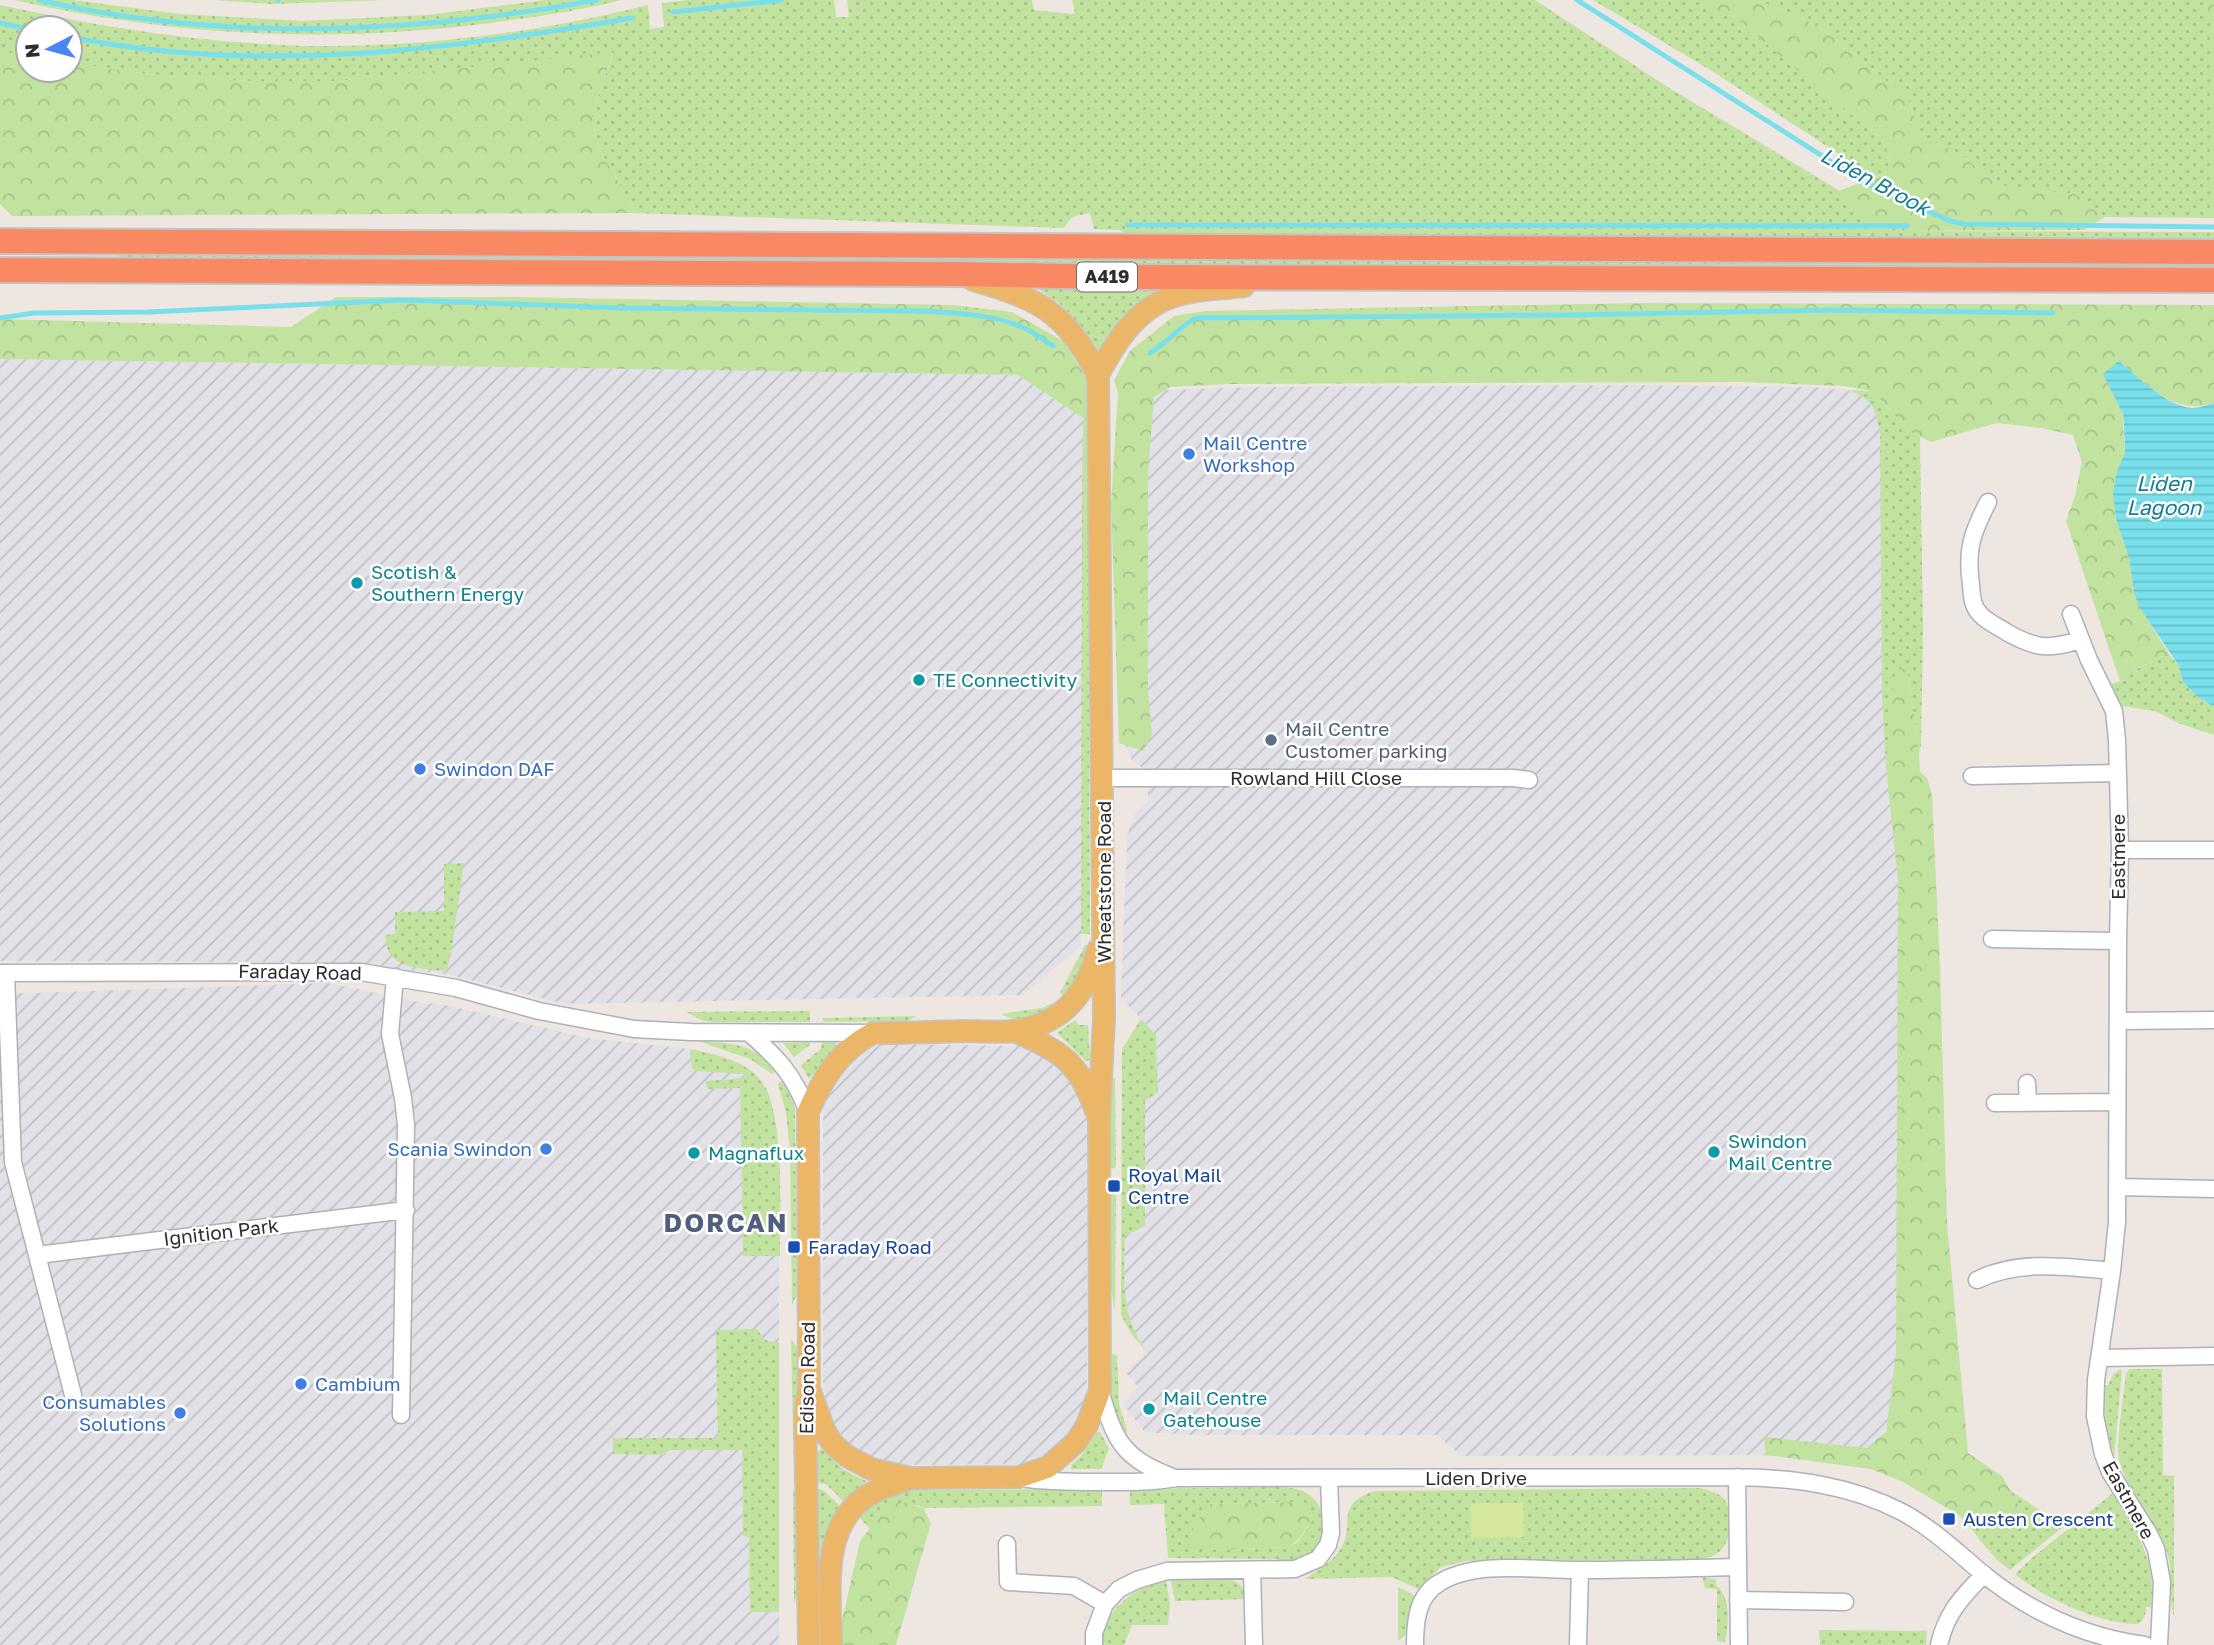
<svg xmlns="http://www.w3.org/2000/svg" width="2214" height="1645" font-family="'Golos Text',sans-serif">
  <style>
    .industrial { fill: url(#industrial-furrows) }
    .grass { fill: url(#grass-dots); fill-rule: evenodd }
    .forest { fill: url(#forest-crowns) }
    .pitch { fill: #d5e89c }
    .water { fill: url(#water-rules) }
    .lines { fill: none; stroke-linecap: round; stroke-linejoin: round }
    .stream { stroke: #79e0eb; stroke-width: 5 }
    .minor-casing { stroke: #adb1b9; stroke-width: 19 }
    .major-casing { stroke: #c4c4c4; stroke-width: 24 }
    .highway-casing { stroke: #c4c4c4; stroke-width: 28 }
    .minor { stroke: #fff; stroke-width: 16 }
    .major { stroke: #ecb668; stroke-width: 21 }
    .highway { stroke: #f88962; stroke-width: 24 }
    .shop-dot { fill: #3f7fe0; stroke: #fff; stroke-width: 2.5 }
    .culture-dot { fill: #0f9aa8; stroke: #fff; stroke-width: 2.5 }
    .service-dot { fill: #5c6f8a; stroke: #fff; stroke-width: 2.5 }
    .transit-dot { fill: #1a4fb4; stroke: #fff; stroke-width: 2.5 }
    .labels { text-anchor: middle; stroke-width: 5; stroke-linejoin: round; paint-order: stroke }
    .shield { fill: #fff; stroke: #6c6c6c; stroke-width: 2 }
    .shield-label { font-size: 18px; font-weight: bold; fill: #2d2d2d }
    .shop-label { font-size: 19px; fill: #366cbe; stroke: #fff; text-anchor: start }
    .culture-label { font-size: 19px; fill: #0d838f; stroke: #fff; text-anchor: start }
    .service-label { font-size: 19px; fill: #4e5e75; stroke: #fff; text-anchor: start }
    .street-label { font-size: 19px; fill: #2d2d2d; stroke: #fff }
    .transit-label { font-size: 19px; fill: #164399; stroke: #fff; text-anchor: start }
    .water-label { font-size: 21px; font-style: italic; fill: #137e94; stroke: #fff }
    .district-label { font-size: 26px; font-weight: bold; letter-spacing: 2px; fill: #4f5f7d; stroke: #fff }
  </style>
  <defs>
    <pattern id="industrial-furrows" width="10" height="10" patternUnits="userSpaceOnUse" patternTransform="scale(1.75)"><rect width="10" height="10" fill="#e1e1e7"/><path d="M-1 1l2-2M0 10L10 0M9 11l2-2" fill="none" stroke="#c1c1c6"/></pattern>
    <pattern id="grass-dots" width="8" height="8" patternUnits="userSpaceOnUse" patternTransform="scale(1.75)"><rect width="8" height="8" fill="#c2e2a0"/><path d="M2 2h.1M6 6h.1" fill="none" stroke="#a7c28a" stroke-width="1.8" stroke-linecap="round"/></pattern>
    <pattern id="forest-crowns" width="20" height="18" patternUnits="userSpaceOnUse" patternTransform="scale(1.75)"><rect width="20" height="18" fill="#c2e2a0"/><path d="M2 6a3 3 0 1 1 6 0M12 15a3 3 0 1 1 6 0" fill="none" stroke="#a7c28a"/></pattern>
    <pattern id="water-rules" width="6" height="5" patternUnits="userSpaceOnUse" patternTransform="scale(1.75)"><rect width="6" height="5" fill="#79e0eb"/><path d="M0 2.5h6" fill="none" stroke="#69c0ca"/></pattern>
  </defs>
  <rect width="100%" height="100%" fill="#eee6e1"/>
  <path class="industrial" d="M0,359L1018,375L1083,418L1081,946L1022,995L565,1004L448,974L312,962L0,961Z
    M1633,385L1809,387L1849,390L1866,397L1876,414L1880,434L1882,530L1917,756L1897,1451L1788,1457L1761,1455L1461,1456L1437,1435H1196L1145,1432L1123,1404L1138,1387L1126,1373L1147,1352L1134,1332L1127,1308L1124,1293L1125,1236L1145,1226V1101L1158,1092L1156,1035L1121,998L1127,836L1135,814L1148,801V769L1141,767L1131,759L1123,737L1119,409L1166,390L1255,387Z
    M328,983L428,1004L437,1003L587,1038L690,1049L710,1053L752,1071L766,1088L771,1101L778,1138L779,1171V1645H0V994Z
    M885,1044L1025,1046L1070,1072L1087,1112V1392L1084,1412L1076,1431L1043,1459L1022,1464L897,1465L873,1459L853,1451L837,1434L827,1410L823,1382V1102L842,1069L873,1047Z"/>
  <path class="grass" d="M14,0H72L180,14L301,21L427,15L546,0H621C578,11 535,17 490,23C329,44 172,36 14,0Z
    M215,0H387L272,4Z
    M689,0H834L836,17H849L847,0H1032L1034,10L1072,14L1075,13L1072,0H1535L1666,86L1840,191L1834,193L1878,231L2214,232V243L1127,238L1120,230L1094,229L1090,213L1072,217L1064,228L636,213L598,147L592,116L613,53L337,81H252L163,76L70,63V28H28V56L0,51V5C105,28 219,46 327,46C434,46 545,31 648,5L650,29L664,27L662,3Z
    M1593,0H1700V7L1736,18L1817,87L1881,138L1894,170L1874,177L1712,71Z
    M1757,0H2206L2201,9L2214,28V218L2105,217L2075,194L2000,186L1960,154L1923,137L1906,97L1819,26Z
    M118,253L2214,262V271L118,260Z
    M1038,289H1161L1122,317L1099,352L1073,317L1060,304Z
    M1849,390L1873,391L1909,431L1920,437L1923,627L1921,746L1919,751L1907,669L1896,670L1886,767L1882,696L1880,434C1875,408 1874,400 1849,390Z
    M1082,479H1088L1090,934H1081Z
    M2169,654L2179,666L2183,682L2198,697L2214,707V735L2178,723L2155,711L2122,706L2110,684L2126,680L2134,670Z
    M464,863L451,954L447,969L442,971C414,966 387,970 385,935L395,934V912L444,911V864Z
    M1085,945H1089V952L1068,998L1060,993Z
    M1053,1003L1056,1004C1038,1016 1022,1026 1001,1014L1042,1008Z
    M810,1011V1022H713L703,1021L686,1012Z
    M915,1016H916L908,1021L824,1022L823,1018Z
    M1141,1019L1156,1035L1158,1092L1145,1101V1226L1125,1236C1124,1280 1120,1314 1147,1352L1132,1335L1121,1315L1122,1049Z
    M1075,1020L1079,1025H1088L1090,1060L1086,1061L1057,1033Z
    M698,1041C734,1043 751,1044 778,1069L772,1074L750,1059Z
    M810,1042V1045L794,1057L783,1043Z
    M822,1042H835L837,1047L809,1079L801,1065L821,1049Z
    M690,1049C712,1054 742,1059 758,1077C787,1108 779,1213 780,1256H743L740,1088L707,1089L706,1081L744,1078L745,1074L696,1071L692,1068Z
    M1112,1078H1115L1116,1165L1115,1168L1109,1169V1109Z
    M784,1079L795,1107L797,1294L792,1305L790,1150L786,1113L778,1084Z
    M1110,1194H1116L1115,1310L1110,1285Z
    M758,1329C761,1339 768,1343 779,1342V1612H750L749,1537L743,1536L742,1450H667L666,1455L613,1454V1438H718L716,1330Z
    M791,1339L797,1347L798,1482H794Z
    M1110,1353L1117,1356L1119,1404L1127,1430L1126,1435L1123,1437L1110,1401Z
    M2130,1369H2162L2163,1475L2174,1476V1617C2168,1596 2174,1573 2167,1552C2157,1519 2127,1493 2119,1460C2116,1443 2124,1393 2126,1373Z
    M2120,1370L2122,1371L2114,1457L2105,1426L2104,1385H2108L2114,1373Z
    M1097,1432H1100L1109,1449L1101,1469H1071L1072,1464L1082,1455Z
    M821,1449L844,1470L866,1481L865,1484L844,1502L826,1484L816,1483L817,1452Z
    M2005,1483L2011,1491L2056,1521L2061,1516L2069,1522L2010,1570C1987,1555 1975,1528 1954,1511L2006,1536L2022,1513Z
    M1276,1487C1287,1488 1299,1487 1308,1494C1332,1510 1327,1551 1299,1561C1293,1563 1284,1563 1277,1563V1559L1168,1558L1164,1504L1130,1505V1489ZM1297,1502L1308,1527L1298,1542L1289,1547L1209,1550L1191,1534L1210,1504Z
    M816,1488L823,1490L840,1506L825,1535L821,1552V1645H818Z
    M1700,1488C1707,1490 1715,1492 1721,1496C1735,1508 1733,1540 1719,1552C1714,1557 1705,1558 1699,1560L1466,1561L1441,1567L1418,1589L1392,1577L1305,1579C1318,1570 1331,1563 1340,1550C1357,1525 1332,1506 1374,1491Z
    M1102,1489V1506L923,1508L917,1505L881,1514L870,1529L857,1515L868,1505L904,1490Z
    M793,1491H798V1593L794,1603Z
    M2112,1494C2137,1533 2157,1559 2151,1607H2146L2145,1616L2139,1624C2102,1625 2043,1598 2015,1574L2033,1557Z
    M1201,1577C1220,1579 1244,1575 1246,1599L1175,1601L1171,1579Z
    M1702,1577L1717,1580L1715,1584C1731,1597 1729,1623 1725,1642L1717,1641V1589L1705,1588Z
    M1166,1579L1170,1604L1168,1625H1132L1124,1645H1100C1104,1609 1133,1588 1166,1579Z
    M1398,1587L1415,1596L1410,1609L1407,1634L1398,1641Z
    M1819,1630L1927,1631L1926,1645H1820Z"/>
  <path class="forest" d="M1700,0H1757L1819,26L1906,97L1923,137L1960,154L2000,186L2075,194L2105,217L2084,230L1878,231L1833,193L1894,170L1881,138L1817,87L1736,18L1700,7Z
    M2206,0H2214V28L2200,9Z
    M0,51L28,56V70H70V63L163,76L252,81H337L613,52L592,116L598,147L636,213L12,216L0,204Z
    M336,297H516L953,305L1012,312L1063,341L1086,377L1088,479H1082L1083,418L1018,375L0,359V319L291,327Z
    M1641,303L2214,305V403C2173,416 2149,385 2119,361L2125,453L2114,484L2116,519L2129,558L2134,592L2147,619L2169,654L2135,669L2126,680L2120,681L2066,521L2075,496L2082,462L2073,435L2041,428L1996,423L1931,442L1909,431L1873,391L1843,386L1742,382L1229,384L1170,387L1154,397L1148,472V693L1152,735L1143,751L1119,743L1111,504L1118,393L1114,380L1130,351L1174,316L1205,311Z
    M1907,669L1919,751L1920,772L1927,778L1932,795L1940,967L1947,1223L1968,1453L2002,1476L2022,1513L2006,1536H1994L1903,1482L1871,1469L1766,1455L1764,1437L1866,1448L1886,1432L1896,1353L1898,881L1886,767L1895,670Z
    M899,1502L923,1508L931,1523L896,1645H841V1625L860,1541L881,1514Z
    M1297,1502C1324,1508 1303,1539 1289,1547L1209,1550L1192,1546C1187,1531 1202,1516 1210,1504Z"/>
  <path class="pitch" d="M1471,1503H1523L1524,1537L1471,1538Z"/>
  <path class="water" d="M2119,361C2137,376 2168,407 2192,408C2200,408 2207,405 2214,403V707L2198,697L2183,682L2179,666L2139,607L2134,592L2129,558L2116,519L2113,493L2117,471L2125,453L2124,425L2123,414L2103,374Z"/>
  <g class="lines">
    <path class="stream" d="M39,0C221,42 414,34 597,0
      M277,0H278
      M1577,0L1860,180L1950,221L1964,224L2214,227
      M673,12L782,0
      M0,23L28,29
      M70,37C257,75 447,50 632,18
      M1128,225L1907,226
      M0,318L34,313L148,312L404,300L620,308L914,311C948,312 994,314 1024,328C1034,332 1043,340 1053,346
      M1150,353C1167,342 1179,328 1195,318L1566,315L1836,310L2053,313"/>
    <g class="minor-casing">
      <path id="minor" d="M1988,502C1972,533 1966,549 1971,585C1972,596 1972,607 1981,615C1988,623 2000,627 2008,633C2039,650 2048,649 2081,640
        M2071,614L2089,660L2114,711L2117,740L2120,850L2118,941L2117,1222L2112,1271L2096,1380L2095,1416L2103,1454L2110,1472L2149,1534L2156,1549L2162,1582L2159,1645
        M1972,776L2117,773
        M1103,778H1513L1529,780
        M2120,850H2214
        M1992,939L2118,941
        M0,973L361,972L456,988L539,1011L634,1029L691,1032L873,1033
        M6,973L13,1162L74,1399
        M395,977L390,1034L403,1098L406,1125L401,1415
        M2119,1021L2214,1020
        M749,1033C778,1058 794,1075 808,1112
        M2027,1083L2028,1103
        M1995,1103L2117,1102
        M2118,1187L2214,1189
        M37,1255L406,1210
        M1977,1280C2019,1259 2068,1267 2112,1271
        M2099,1358L2214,1356
        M1100,1390C1115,1442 1122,1458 1175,1478
        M1737,1477L1739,1645
        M1020,1478C1042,1482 1063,1481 1085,1482C1116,1482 1147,1483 1177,1478L1737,1477C1794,1478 1850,1485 1902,1512C1932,1528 1956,1551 1982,1573C2030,1612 2084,1637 2145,1645
        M1007,1544L1008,1582L1074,1586L1105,1604
        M1252,1570L1254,1645
        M1738,1600L1845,1602
        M1094,1645V1633L1105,1604L1119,1589L1137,1580L1167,1571L1295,1569L1318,1559L1328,1545L1331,1533L1329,1479
        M1415,1645C1415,1622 1417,1596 1439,1583C1477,1559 1539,1571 1582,1570C1634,1570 1686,1568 1738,1567
        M1578,1645L1580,1570
        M1939,1645C1946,1613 1962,1597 1984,1574"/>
    </g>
    <g class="major-casing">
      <path id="major" d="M1098,375C1116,341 1138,306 1178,295C1199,289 1222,289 1244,286
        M1014,1031C1062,1052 1078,1061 1096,1111
        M809,1388L825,1432L833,1444L847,1456L871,1469L911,1478L1019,1477L1048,1467L1076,1442L1087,1425L1100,1390L1099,1119L1104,1018L1098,375C1064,311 1041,300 973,280
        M809,1645L805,1409L809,1388L808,1112C823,1078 839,1051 873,1033C904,1033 935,1032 965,1031C981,1031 998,1033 1014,1031C1063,1024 1086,995 1098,950
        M831,1645C831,1593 818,1520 874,1492C886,1486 899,1483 910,1478"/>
    </g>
    <g class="highway-casing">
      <path id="highway" d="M0,241L2214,252
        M0,270L953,274L1121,277L2214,280"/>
    </g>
    <use href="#minor" class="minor"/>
    <use href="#major" class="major"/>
    <use href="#highway" class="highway"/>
  </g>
  <g class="shop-dot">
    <circle cx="1189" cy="454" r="7"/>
    <circle cx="420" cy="769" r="7"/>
    <circle cx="546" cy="1149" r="7"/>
    <circle cx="301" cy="1384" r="7"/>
    <circle cx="180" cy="1413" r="7"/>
  </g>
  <g class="culture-dot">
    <circle cx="357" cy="583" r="7"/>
    <circle cx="919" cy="680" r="7"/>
    <circle cx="1714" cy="1152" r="7"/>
    <circle cx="694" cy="1153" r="7"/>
    <circle cx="1149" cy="1409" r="7"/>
  </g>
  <circle class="service-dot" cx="1271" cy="740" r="7"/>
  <g class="transit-dot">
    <rect x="1107" y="1179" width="14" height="14" rx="3.5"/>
    <rect x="787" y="1240" width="14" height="14" rx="3.5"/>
    <rect x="1942" y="1512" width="14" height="14" rx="3.5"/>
  </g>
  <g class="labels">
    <rect class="shield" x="1077" y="262.5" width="60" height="29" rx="5"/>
    <g class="shield-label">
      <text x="1107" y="283">A419</text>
    </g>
    <g class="shop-label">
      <text x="1203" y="450">Mail Centre<tspan x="1203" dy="22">Workshop</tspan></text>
      <text x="434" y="776">Swindon DAF</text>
      <text x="532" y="1156" text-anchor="end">Scania Swindon</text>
      <text x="315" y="1391">Cambium</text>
      <text x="166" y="1409" text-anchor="end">Consumables<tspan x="166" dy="22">Solutions</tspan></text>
    </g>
    <g class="culture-label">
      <text x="371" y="579">Scotish &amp;<tspan x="371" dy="22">Southern Energy</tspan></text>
      <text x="933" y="687">TE Connectivity</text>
      <text x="1728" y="1148">Swindon<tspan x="1728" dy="22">Mail Centre</tspan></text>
      <text x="708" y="1160">Magnaflux</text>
      <text x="1163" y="1405">Mail Centre<tspan x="1163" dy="22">Gatehouse</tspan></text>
    </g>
    <g class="service-label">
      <text x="1285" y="736">Mail Centre<tspan x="1285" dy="22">Customer parking</tspan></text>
    </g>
    <g class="street-label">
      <text x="1316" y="785">Rowland Hill Close</text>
      <text transform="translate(2118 857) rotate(-90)" y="7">Eastmere</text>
      <text transform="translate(1104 882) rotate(-90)" y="7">Wheatstone Road</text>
      <text transform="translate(300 972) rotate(1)" y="7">Faraday Road</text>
      <text transform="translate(221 1232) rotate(-7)" y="7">Ignition Park</text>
      <text transform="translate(807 1378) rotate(-89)" y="7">Edison Road</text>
      <text x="1476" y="1485">Liden Drive</text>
      <text transform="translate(2129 1500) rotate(61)" y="7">Eastmere</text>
    </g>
    <g class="transit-label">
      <text x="1128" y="1182">Royal Mail<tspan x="1128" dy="22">Centre</tspan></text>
      <text x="808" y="1254">Faraday Road</text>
      <text x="1963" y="1526">Austen Crescent</text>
    </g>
    <g class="water-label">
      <text transform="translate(1875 182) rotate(28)" y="7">Liden Brook</text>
      <text x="2164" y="491">Liden<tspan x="2164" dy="24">Lagoon</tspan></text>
    </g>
    <g class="district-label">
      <text x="726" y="1232">DORCAN</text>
    </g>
  </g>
  <g transform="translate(49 49) rotate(264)"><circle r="33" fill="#ffffff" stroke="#ababab" stroke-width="2"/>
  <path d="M0-5L12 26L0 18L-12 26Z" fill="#4986f3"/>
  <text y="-10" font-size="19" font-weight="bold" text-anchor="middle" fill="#2d2d2d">N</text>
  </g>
</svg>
